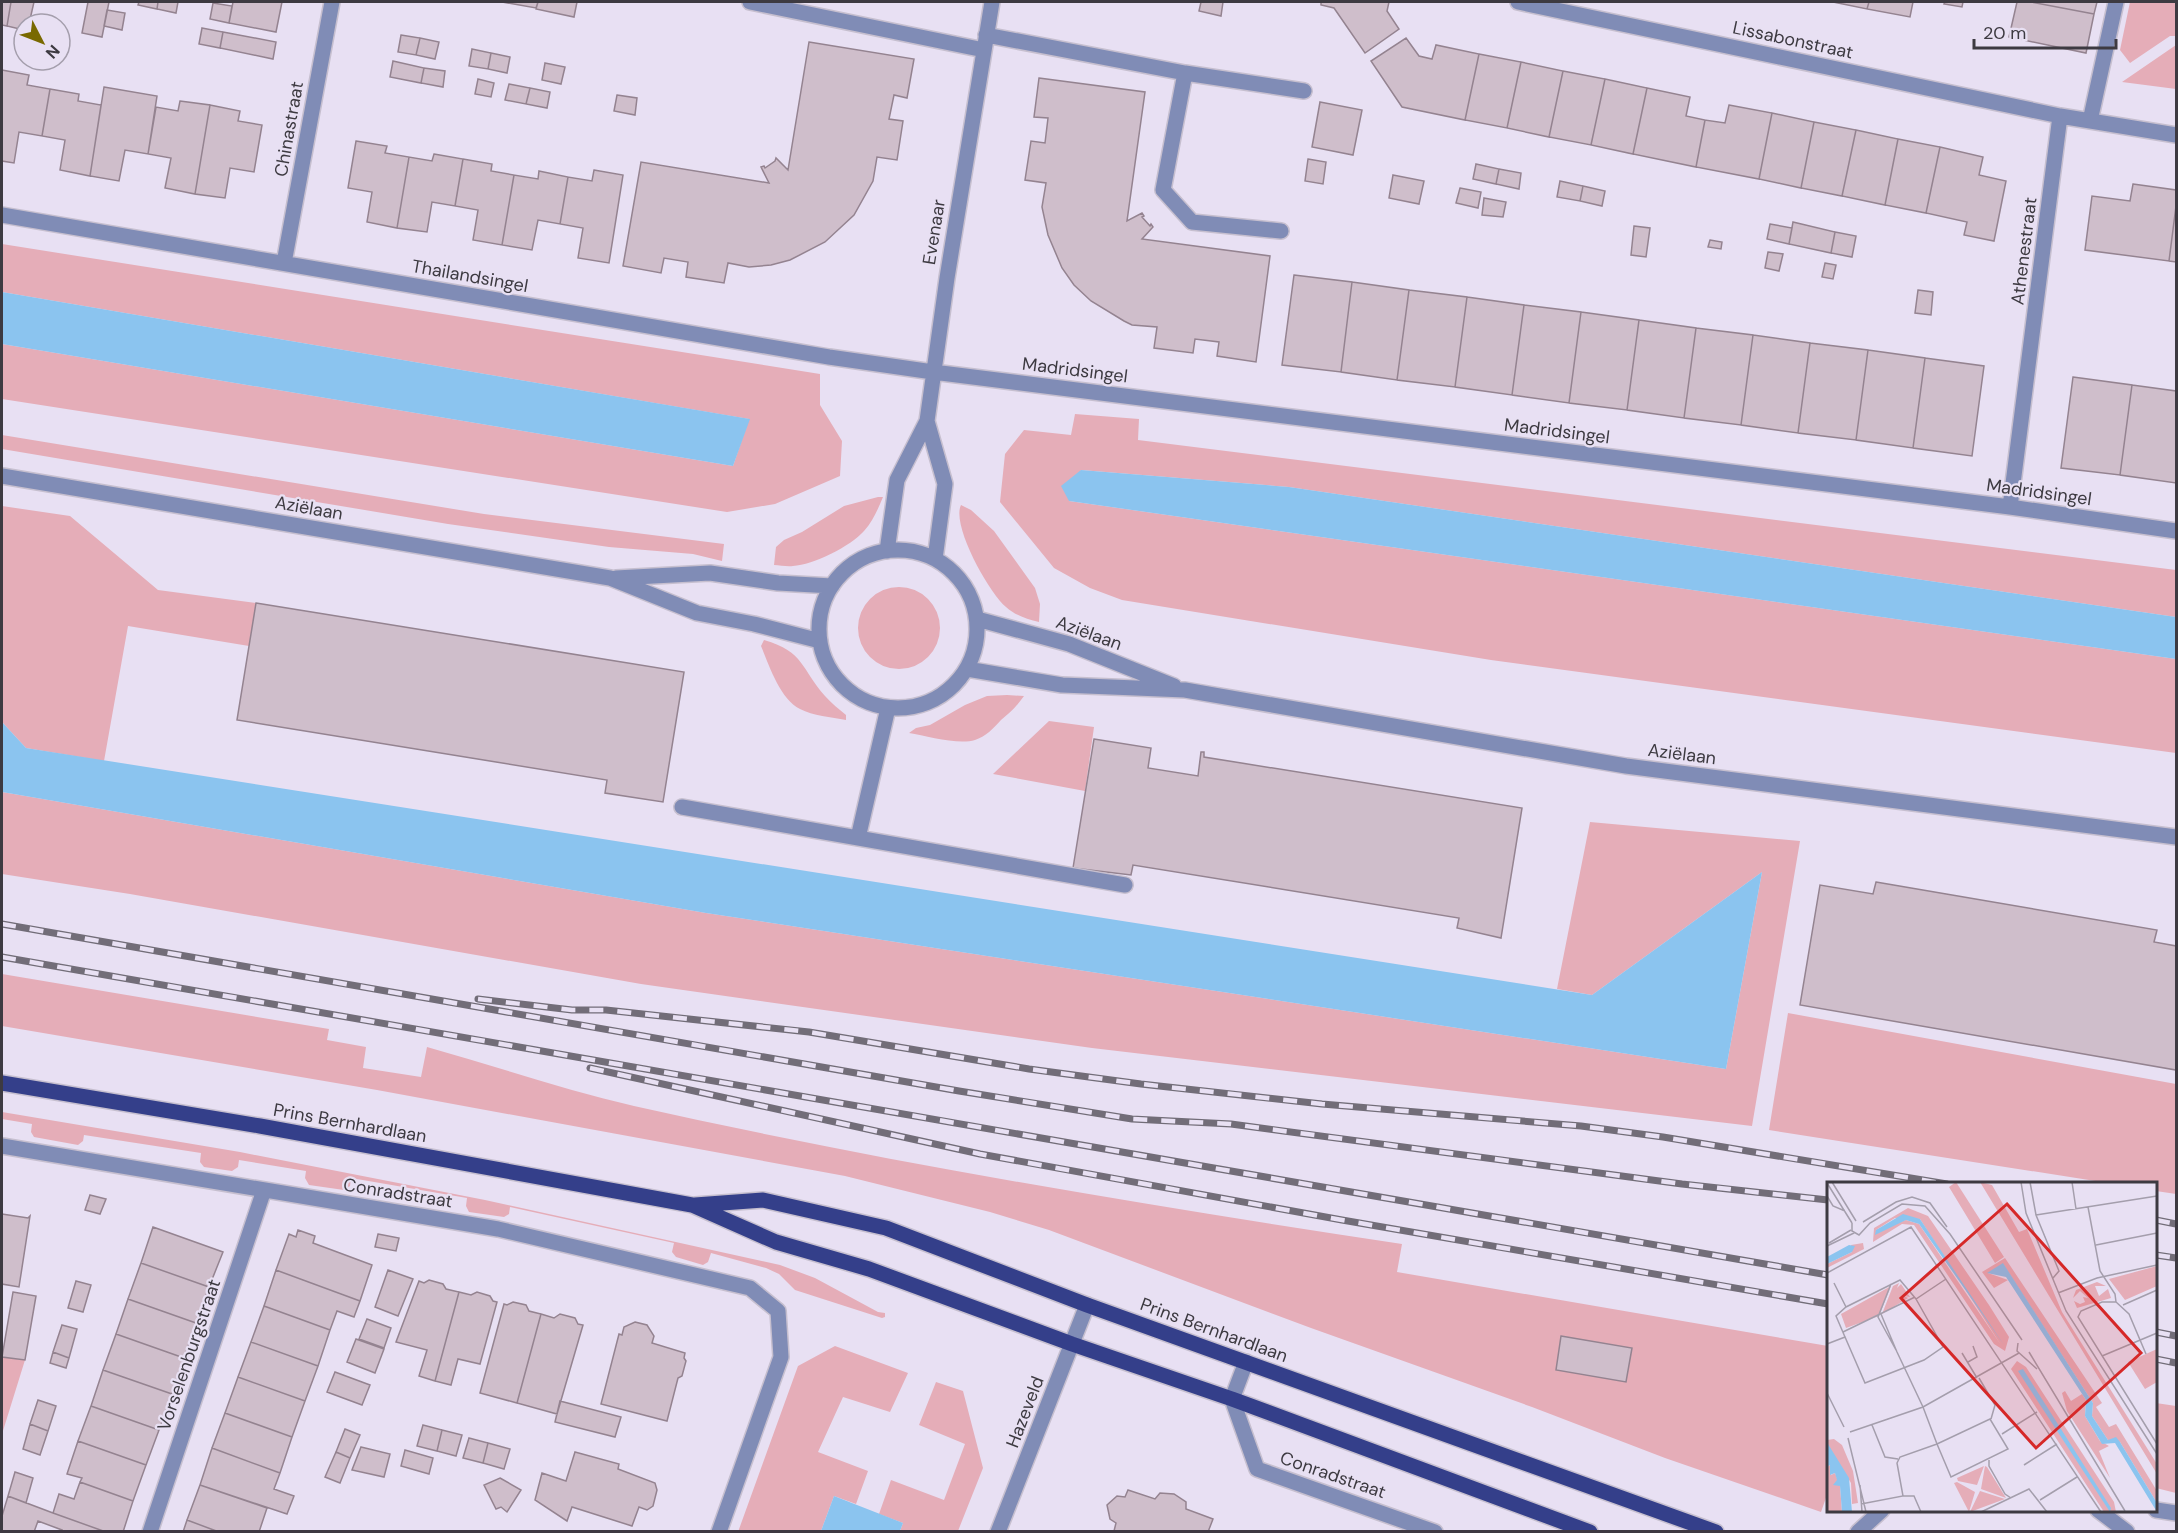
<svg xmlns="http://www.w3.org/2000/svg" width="2178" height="1533" font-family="'DM Sans',sans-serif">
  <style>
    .green { fill: #e5adb8 }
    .water { fill: #8bc4ef }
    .building { fill: #cfbecb; stroke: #948390; stroke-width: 1.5 }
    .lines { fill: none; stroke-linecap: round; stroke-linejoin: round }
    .minor-casing { stroke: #c6bfcf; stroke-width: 18 }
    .major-casing { stroke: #c6bfcf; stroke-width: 18 }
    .minor { stroke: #808cb6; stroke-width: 15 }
    .major { stroke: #343f8a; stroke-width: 15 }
    .rail-casing { stroke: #726d78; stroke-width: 7 }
    .rail { stroke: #e8e0f3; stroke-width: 4.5; stroke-dasharray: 14; stroke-linecap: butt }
    .labels { text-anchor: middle; stroke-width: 4.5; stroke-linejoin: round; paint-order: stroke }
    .street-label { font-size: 18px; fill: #3d3a41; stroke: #e8e0f3 }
    .inset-road { fill: none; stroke: #a49eac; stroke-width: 1.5 }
    .view { fill: #d62828; fill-opacity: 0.15; stroke: #d62828; stroke-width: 3 }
    .inset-edge { fill: none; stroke: #3d3a41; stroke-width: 3 }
  </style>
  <rect width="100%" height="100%" fill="#e8e0f3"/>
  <path class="green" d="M2130,2H2176V36H2170L2130,63L2120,50Z
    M2176,45V89L2122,82Z
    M2,244L820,374V405L842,441L840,476L775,504L727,512L2,399V344L733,466L749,419L2,292Z
    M1075,414L1139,419L1138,440L2176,570V617L1289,487L1081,470L1069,501L2176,659V753L1491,660L1122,600L1090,588L1054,568L1000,502L1005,454L1024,430L1071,435Z
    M2,435L484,514L724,544L722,561L693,554L609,547L448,524L2,449Z
    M878,497H883C878,509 873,521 864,531C851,546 813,565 793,566C787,567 780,565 774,565L776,547L784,540L802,532L844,506Z
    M961,505L971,510L994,531L1035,588L1040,604L1039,622C1027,619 1016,616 1006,607C989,593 951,525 961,505Z
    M2,506L70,516L158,590L256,603L249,646L128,626L104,761L26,748L2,722Z
    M858 628a41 41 0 1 1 82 0a41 41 0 1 1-82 0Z
    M764,640C805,652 801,669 825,696C831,703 839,709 846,715V720C831,717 813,716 800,709C780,699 769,665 761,646Z
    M1007,695L1024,696C1017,706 1010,713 1001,720C994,728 985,737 975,740C958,745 927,736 909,733L916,728L930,725L965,705L987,696Z
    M1049,721L1094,727L1085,791L993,774Z
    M2,792L706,913L1726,1069L1762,872L1592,995L1557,989L1590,822L1800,841L1752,1126L1092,1048L641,984L130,894L2,874Z
    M2,974L329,1029L327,1040L366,1047L363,1068L421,1077L427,1047C495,1066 565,1090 634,1106C888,1163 1145,1205 1402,1244L1397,1272L1828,1346V1492L1821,1512L1665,1458L1532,1407L1311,1328L1049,1230L990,1212L845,1176L377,1090L2,1026Z
    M1788,1013L2176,1084V1194L2156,1191V1184L2108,1183L1769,1130Z
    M2,1112L240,1152L485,1200L780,1265L815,1278L878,1312L885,1313V1317L882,1318L795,1290L779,1274L766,1268L711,1253L708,1262L703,1265L676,1257L672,1252L674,1243L510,1207L509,1214L504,1217L469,1212L466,1206L467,1198L351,1178L350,1186L344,1190L309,1185L305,1178L306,1171L239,1160L238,1167L232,1171L204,1167L200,1162L201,1153L84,1135L83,1141L78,1145L34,1137L31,1132L32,1124L2,1119Z
    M835,1346L908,1373L890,1412L843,1397L818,1452L868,1471L856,1504L834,1496L821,1531L738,1532L798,1366Z
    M2,1357L25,1360L2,1434Z
    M936,1382L963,1391L983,1468L958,1531H900L903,1523L879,1514L891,1480L944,1500L965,1444L919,1425Z
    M2156,1403L2176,1406V1493L2156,1488Z"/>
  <path class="water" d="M2,292L750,419L733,466L2,344Z
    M1081,470L1289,487L2176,617V659L1069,501L1061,486Z
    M2,722L26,748L1592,995L1762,872L1726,1069L706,913L2,792Z
    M834,1496L903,1523L900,1531H821Z"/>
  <path class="building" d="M2,2H11L7,26L2,25Z
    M11,2H34L29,24H24V30L7,26Z
    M88,2H109L102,37L82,33Z
    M139,2H158L157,9L138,5Z
    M158,2H178L176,13L157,9Z
    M233,2H282L276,32L229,23Z
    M502,2H538L536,8Z
    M538,2H577L574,17L536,9Z
    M1201,2H1223L1221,16L1199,11Z
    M1321,2H1389L1387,11L1399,29L1365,53L1334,8L1321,5Z
    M1833,2H1869L1867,9Z
    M1869,2H1913L1910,17L1867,9Z
    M1945,2H1963L1962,7L1944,4Z
    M2017,2H2031L2094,14L2086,53L2009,37Z
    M2031,2H2097L2094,14Z
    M213,3L232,6L229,23L210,19Z
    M107,10L125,13L122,30L104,26Z
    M202,28L223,32L220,48L199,44Z
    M223,32L276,42L273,59L220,48Z
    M401,35L420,38L416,55L398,52Z
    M420,38L439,42L435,59L416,55Z
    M1406,38L1419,56L1432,59L1436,45L1479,54L1465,120L1402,107L1371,61Z
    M809,42L914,59L907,98L894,95L889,119L903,121L897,160L877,157L873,181L854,215L825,242L790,260L771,265L749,267L728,263L724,283L686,277L688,262L664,258L661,273L623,266L641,162L769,183L761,167L764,166L765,168L775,161L776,158L788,170Z
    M472,49L491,53L488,69L469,66Z
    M491,53L510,57L507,73L488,69Z
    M1479,54L1521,62L1507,128L1465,120Z
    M393,61L424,68L421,83L390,77Z
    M1521,62L1563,71L1549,137L1507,128Z
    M545,63L565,67L561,84L542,80Z
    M424,68L445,71L443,87L421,83Z
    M2,70L29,75L27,85L50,89L42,136L19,132L14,163L2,161Z
    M1563,71L1605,79L1591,145L1549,137Z
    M1039,78L1145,92L1127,221L1142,213L1144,216L1142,217L1150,226L1151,224L1153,227L1142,239L1270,256L1256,362L1217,356L1219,342L1195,339L1193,353L1154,348L1157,327L1132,325L1124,321L1091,301L1074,285L1062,268L1048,235L1042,207L1046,183L1025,180L1031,141L1045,143L1048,118L1034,117Z
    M478,79L494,83L491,97L475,94Z
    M1605,79L1647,88L1633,154L1591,145Z
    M509,84L530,88L526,104L505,100Z
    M104,87L157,96L148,154L125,150L119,181L90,176Z
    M530,88L550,92L547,108L526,104Z
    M1647,88L1690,97L1686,116L1705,120L1696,167L1633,154Z
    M50,89L79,94L78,101L101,105L90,176L60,170L65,140L42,136Z
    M617,95L637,98L635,115L614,111Z
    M180,101L210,105L195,194L165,188L171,158L148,154L156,107L178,111Z
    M1320,102L1362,110L1353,155L1312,147Z
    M210,105L240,111L238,121L262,125L254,172L230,168L225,198L195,194Z
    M1729,105L1772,113L1759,179L1696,167L1705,120L1725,123Z
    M1772,113L1814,122L1801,188L1759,179Z
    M1814,122L1856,130L1842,196L1801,188Z
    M1856,130L1898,139L1885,205L1842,196Z
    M1898,139L1940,147L1926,213L1885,205Z
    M356,141L387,146L385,153L409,157L397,228L367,222L372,192L348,188Z
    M1940,147L1983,157L1979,175L2006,181L1994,241L1964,235L1967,222L1926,213Z
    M434,154L463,159L455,206L432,202L427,232L397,228L409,157L432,161Z
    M463,159L492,164L491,171L514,175L502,245L473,240L478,210L455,206Z
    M1308,159L1326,162L1323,184L1305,181Z
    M1476,164L1499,169L1496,184L1473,179Z
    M1499,169L1521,173L1519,189L1496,184Z
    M594,170L623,175L609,263L578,258L583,228L560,224L568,177L592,181Z
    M539,171L568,177L560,224L538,220L532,250L502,245L514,175L538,179Z
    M1393,175L1424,181L1419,204L1389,198Z
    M1560,181L1583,186L1580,201L1557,197Z
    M2133,184L2176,190V206L2169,261L2085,250L2092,196L2130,201Z
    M1583,186L1605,191L1602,206L1580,201Z
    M1460,188L1481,192L1478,208L1456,203Z
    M1484,198L1506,202L1503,217L1482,215Z
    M2176,206V262L2169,261Z
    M1793,222L1835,232L1831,253L1789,244Z
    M1770,224L1792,228L1789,244L1767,239Z
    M1634,226L1650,228L1646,257L1631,255Z
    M1835,232L1856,236L1852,257L1831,253Z
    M1710,240L1722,242L1721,249L1708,247Z
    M1768,252L1783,254L1779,271L1765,268Z
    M1825,263L1836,265L1833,279L1822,277Z
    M1294,275L1352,282L1341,372L1282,365Z
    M1352,282L1409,290L1397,380L1341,372Z
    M1409,290L1467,297L1455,387L1397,380Z
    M1918,290L1933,292L1931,315L1915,313Z
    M1467,297L1524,305L1512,395L1455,387Z
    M1524,305L1581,312L1569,403L1512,395Z
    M1581,312L1639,320L1627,410L1569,403Z
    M1639,320L1696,328L1684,418L1627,410Z
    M1696,328L1753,335L1741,425L1684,418Z
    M1753,335L1810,343L1798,433L1741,425Z
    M1810,343L1868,350L1856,440L1798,433Z
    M1868,350L1925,358L1913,448L1856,440Z
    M1925,358L1984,366L1972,456L1913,448Z
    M2073,377L2132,385L2120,475L2061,468Z
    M2132,385L2176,391V483L2120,475Z
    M256,603L684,672L663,802L605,793L607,780L237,720Z
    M1094,739L1151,748L1148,768L1198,776L1201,752H1204V757L1522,808L1501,938L1457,928L1459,918L1133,865L1131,875L1073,868Z
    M1876,882L2157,930L2154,942L2176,946V1070L1800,1005L1820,885L1873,894Z
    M90,1195L106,1199L100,1214L85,1210Z
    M2,1214L28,1218L30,1216L19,1287L2,1284Z
    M153,1227L223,1252L209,1287L141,1263Z
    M298,1230L315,1236L313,1243L372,1265L360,1301L276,1270L289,1234L296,1237Z
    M378,1234L399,1238L396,1251L375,1247Z
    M141,1263L209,1287L196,1323L128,1299Z
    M276,1270L360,1301L354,1317L337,1311L330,1330L264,1306Z
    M388,1270L413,1279L398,1316L375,1307Z
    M429,1280L443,1284L446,1289L459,1292L435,1381L419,1376L427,1350L396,1342L419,1281L424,1283Z
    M76,1281L91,1285L83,1312L68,1308Z
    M13,1292L36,1296L25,1360L2,1357Z
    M459,1292L471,1295L477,1292L490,1296L493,1301L497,1302L480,1364L458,1359L451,1385L435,1381Z
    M128,1299L196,1323L184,1358L116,1334Z
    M513,1302L526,1305L529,1311L541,1314L517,1403L480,1393L504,1304L507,1305Z
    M264,1306L330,1330L318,1366L251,1342Z
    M541,1314L554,1318L560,1314L575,1318L578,1324L583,1325L557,1414L517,1403Z
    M367,1319L391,1328L384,1348L359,1339Z
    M635,1322L647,1325L654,1336L652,1343L685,1353L684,1358L686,1361L682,1376L678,1378L667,1421L601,1404L619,1334L622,1335L624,1327Z
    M62,1325L77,1329L69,1358L53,1352Z
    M116,1334L184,1358L172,1394L103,1370Z
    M1561,1336L1632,1348L1626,1382L1556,1370Z
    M356,1339L384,1349L375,1373L347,1362Z
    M251,1342L318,1366L305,1401L238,1377Z
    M53,1352L69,1358L66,1368L50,1363Z
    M103,1370L172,1394L159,1430L91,1406Z
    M335,1372L370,1385L362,1405L327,1392Z
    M238,1377L305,1401L292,1437L225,1413Z
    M38,1400L56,1406L48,1431L30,1424Z
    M560,1401L621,1417L615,1437L555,1422Z
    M91,1406L159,1430L146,1465L78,1441Z
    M225,1413L292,1437L280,1473L212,1448Z
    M30,1424L48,1431L40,1455L23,1449Z
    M423,1425L442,1430L437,1451L417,1446Z
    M345,1429L360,1435L350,1458L336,1452Z
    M442,1430L462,1435L456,1456L437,1451Z
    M469,1438L488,1443L483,1463L463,1458Z
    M78,1441L146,1465L133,1501L80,1482L82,1478L67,1474Z
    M488,1443L510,1449L504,1469L483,1463Z
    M361,1447L390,1454L384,1477L352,1470Z
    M212,1448L280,1473L274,1489L294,1496L287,1514L200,1485Z
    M405,1450L433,1458L429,1474L401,1466Z
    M336,1452L350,1458L340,1483L325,1477Z
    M575,1452L619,1464L618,1469L655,1483L657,1490L653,1506L647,1510L639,1507L632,1526L572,1507L567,1521L535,1500L542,1473L566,1481Z
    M15,1472L33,1478L26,1503L8,1496Z
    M500,1478L521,1490L507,1512L501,1507L496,1509L484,1485Z
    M80,1482L133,1501L123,1532H106L53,1513L59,1494L74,1499Z
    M200,1485L267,1508L259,1532H219L187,1520Z
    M1128,1490L1155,1499L1160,1493L1174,1494L1186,1502V1509L1213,1519L1208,1532L1114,1531L1116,1523L1110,1519L1107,1505L1117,1496L1125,1497Z
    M8,1496L53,1513L106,1532H61L62,1530L38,1521L34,1532H2V1516Z
    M187,1520L219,1532H183Z"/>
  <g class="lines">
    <g class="minor-casing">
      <path id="minor" d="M750,2L984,50
        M1518,2L2060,116
        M986,35L1185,73L1304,91
        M1185,73L1163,190L1192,222L1281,231
        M2090,121L2116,2
        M2,215L829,357L933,372L2010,507L2176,531
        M284,263L332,2
        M927,421L945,484L935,559
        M2,476L610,578L697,613L754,624L820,641
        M2010,507L2060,116L2176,135
        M819 629a79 79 0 1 1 158 0a79 79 0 1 1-158 0Z
        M887,551L897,480L927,421L947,278L992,2
        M616,578L710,573L778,583L832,586
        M977,619L1069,644L1174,686
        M967,669L1062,685L1185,690L1626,766L2176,837
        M682,807L1125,885
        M858,838L888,708
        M2,1146L498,1229L750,1288L778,1311L781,1357L719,1532
        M1246,1362L1232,1399L1257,1469L1435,1532
        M2098,1510L2127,1532
        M2156,1510L2176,1513
        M150,1532L264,1190
        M998,1532L1087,1305
        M1858,1532L1882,1510"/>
    </g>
    <g class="major-casing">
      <path id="major" d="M2,1083L260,1126L692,1205L776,1242L869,1269L1072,1344L1232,1399L1590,1532
        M695,1205L763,1200L886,1228L1087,1305L1716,1532"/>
    </g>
    <use href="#minor" class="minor"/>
    <use href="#major" class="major"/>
    <g class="rail-casing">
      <path id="rail" d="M2,924L959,1091L1132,1119L1231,1124L1682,1184L1828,1200
        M2,957L1828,1275
        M478,999L572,1010H606L809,1032L1029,1069L1141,1084L1322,1104L1581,1126L1663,1137L1947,1184
        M590,1068L980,1154L1342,1220L1828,1304
        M2156,1220L2176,1224
        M2156,1255L2176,1258
        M2156,1332L2176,1336
        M2156,1359L2176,1363"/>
    </g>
    <use href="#rail" class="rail"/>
  </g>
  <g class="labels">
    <g class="street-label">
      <text transform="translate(1793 40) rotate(12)" y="6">Lissabonstraat</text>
      <text transform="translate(289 129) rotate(-80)" y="6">Chinastraat</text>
      <text transform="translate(934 232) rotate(-81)" y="6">Evenaar</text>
      <text transform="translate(2024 251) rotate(-83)" y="6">Athenestraat</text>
      <text transform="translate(470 276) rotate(10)" y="6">Thailandsingel</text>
      <text transform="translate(1075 370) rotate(7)" y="6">Madridsingel</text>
      <text transform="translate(1557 431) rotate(7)" y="6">Madridsingel</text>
      <text transform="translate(2039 492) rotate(8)" y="6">Madridsingel</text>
      <text transform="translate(309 508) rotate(10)" y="6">Aziëlaan</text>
      <text transform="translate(1089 633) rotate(20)" y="6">Aziëlaan</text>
      <text transform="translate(1682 754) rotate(7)" y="6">Aziëlaan</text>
      <text transform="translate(350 1123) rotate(10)" y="6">Prins Bernhardlaan</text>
      <text transform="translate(398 1193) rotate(9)" y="6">Conradstraat</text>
      <text transform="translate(1214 1330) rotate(20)" y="6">Prins Bernhardlaan</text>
      <text transform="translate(189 1355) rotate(-71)" y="6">Vorselenburgstraat</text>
      <text transform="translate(1025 1412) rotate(-69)" y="6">Hazeveld</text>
      <text transform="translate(1333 1475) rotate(19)" y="6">Conradstraat</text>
    </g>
  </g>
  <g transform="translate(1827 1182)">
    <rect width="330" height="330" fill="#e8e0f3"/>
    <path d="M129,0L177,75L168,81L122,5ZM153,0L165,3L192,50L200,47L235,130L330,282V292ZM81,26L101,34L162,123L182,155L178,169L167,162L87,43L75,42L46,60L47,46ZM68,36L93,37L174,163L92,42L79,38L49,48ZM36,61L37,67L0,86V82L25,70L24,63ZM178,76L275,221L269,225L282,245L289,242L330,309V321L293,260L281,258L265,234L266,221L176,82L161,91L181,98L167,106L155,90ZM330,84V104L298,118L282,97ZM270,100L279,104H268L272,114L281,107L284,116L250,126L247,119L253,122L258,120L256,115L261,116L253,109L246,116L249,108ZM72,101L70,106L74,102L83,115L77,114L81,116L55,132L66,104ZM64,104L52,134L19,146L14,132ZM330,167V200L318,207L301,180ZM190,179L199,185L287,320L289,330H277L184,187ZM238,209L244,219L255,212L259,218L258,234L273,259L282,264L272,269L283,296L240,229L235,211ZM7,257L15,263L26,289L31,321L25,322L24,301L0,262V258ZM3,283L4,293L8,291L13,304L15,330H0V285ZM157,284L150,303L131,299L130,296ZM158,284L160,285L179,316L154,307ZM130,300L148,310L142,330L127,301ZM153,309L178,317L143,330Z" fill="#e5adb8" fill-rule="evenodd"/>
    <path d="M76,32L93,37L177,163L92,42L79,38L48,53L49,48ZM22,63L28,64L25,70L0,82V75ZM176,81L266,221L265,234L281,258L289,255L293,260L330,321V330L288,261L275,262L258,234L259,218L179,95L160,91ZM196,187L284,326L283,330L191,189ZM1,262L22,296L25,330H15L13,304L6,303L10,298L8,291L3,293V283L0,285Z" fill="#8bc4ef"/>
    <path class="inset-road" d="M5,0L29,39M194,0L199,31L239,129L330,272M203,0L209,33L232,89L226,96M245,0L249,27M0,1L25,41M0,14L6,24L18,29M261,25L273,89L288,112L289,120L302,132L319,172M209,33L330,14M36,40L69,20L85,15L103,21L120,45M25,41V49L32,53L43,41L75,22L98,24L123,52L195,158M2,61L24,48M269,63L330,51M0,64L27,51M0,91L84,45L274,330M7,101L19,125M64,102L51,135L69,168M231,111L270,96L330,83M289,120H275L254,129L251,135L330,262M296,123L330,108M54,132L70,170M16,150L88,115M18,155L38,201L97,178L116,165L89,117M191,161L190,169L210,187M0,162L18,155L9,134L19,125L73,98L89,117L119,97M202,170L298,329M135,171L150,196M275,174L330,151M141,180L150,175L146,164M152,196L168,223L164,237M0,211L17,245M45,243L58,275L71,277M23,250L96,225L192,171M175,252L210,230M21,256L39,330M162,278V284L178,312L184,316M197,283L230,262M33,303L35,330M76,314H87L94,330M213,318L250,295M34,322L76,314L70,281L73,275L110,262L163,237L181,267L124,295L110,262L96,225L70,170M154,330L202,307L220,330"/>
    <path class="view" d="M180,22L314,171L209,266L74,116Z"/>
    <rect width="330" height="330" class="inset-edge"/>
  </g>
  <rect width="2178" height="1533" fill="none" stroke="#3d3a41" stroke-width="6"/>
  <g transform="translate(42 42) rotate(132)"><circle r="28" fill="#e8e0f3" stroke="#a49eac" stroke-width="1.5"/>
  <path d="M0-4.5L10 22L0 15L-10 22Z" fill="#796900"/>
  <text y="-9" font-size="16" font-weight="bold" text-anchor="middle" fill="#3d3a41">N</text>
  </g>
  <path d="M1974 39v9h142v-9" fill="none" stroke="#3d3a41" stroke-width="3"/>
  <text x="1983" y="39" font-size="18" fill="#3d3a41" stroke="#e8e0f3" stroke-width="4.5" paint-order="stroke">20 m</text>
</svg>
